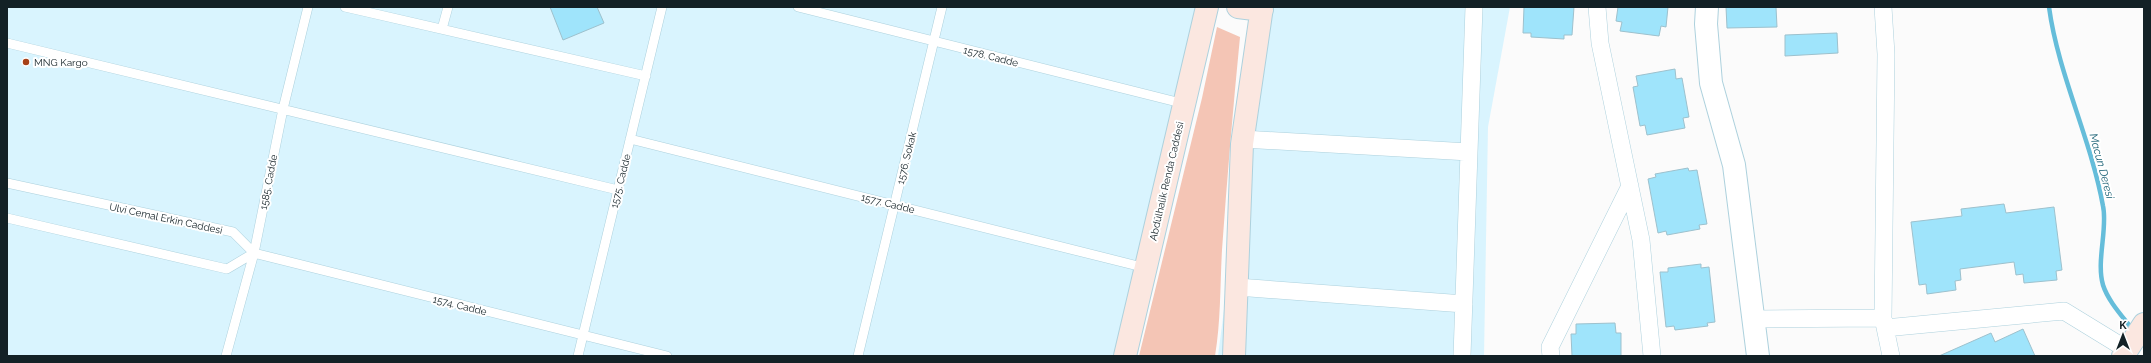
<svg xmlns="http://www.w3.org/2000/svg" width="2151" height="363" font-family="Raleway,sans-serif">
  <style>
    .built { fill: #d9f4fe }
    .green { fill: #f4c5b5 }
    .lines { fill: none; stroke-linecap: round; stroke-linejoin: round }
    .stream { stroke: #65bdda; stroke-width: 4.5 }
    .building { fill: #9fe4fb; stroke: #9dc1cd }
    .service-casing { stroke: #add1dd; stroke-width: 10 }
    .minor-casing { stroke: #add1dd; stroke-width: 18 }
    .tertiary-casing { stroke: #add1dd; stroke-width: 24 }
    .secondary-casing { stroke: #add1dd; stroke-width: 24 }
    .service { stroke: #fff; stroke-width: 9 }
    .minor { stroke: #fff; stroke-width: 17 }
    .tertiary { stroke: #fff; stroke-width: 22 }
    .secondary { stroke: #fbe7e0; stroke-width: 22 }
    .poi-dot { fill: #a64017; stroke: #fff; stroke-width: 1.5 }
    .labels { text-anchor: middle; stroke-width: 4; stroke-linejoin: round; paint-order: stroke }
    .street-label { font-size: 10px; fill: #132126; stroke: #fff }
    .poi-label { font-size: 10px; fill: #132126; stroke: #fff; text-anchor: start }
    .water-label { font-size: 11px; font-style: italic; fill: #165e72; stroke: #fff }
  </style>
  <rect width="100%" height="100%" fill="#fbfbfb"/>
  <path class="built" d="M7,7H1207L1125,356H7Z
    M1263,7H1510L1488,127L1484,356H1218Z"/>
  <path class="green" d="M1217,27L1240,37C1233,108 1227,179 1222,250C1220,285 1221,321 1215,356H1139L1202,98Z"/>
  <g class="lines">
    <path class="stream" d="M2049,7C2058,74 2091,139 2103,206C2108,228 2096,261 2103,285C2108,301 2123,317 2133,330"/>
  </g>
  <path class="building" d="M550,7H597L604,23L563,40Z
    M1524,7H1574L1572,35H1564V39L1531,37V33H1523Z
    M1618,7H1668L1666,27L1661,26L1659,36L1620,31L1622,22L1616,21Z
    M1726,7H1776L1777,27L1727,28Z
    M1837,33L1838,53L1785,56V35Z
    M1675,69L1676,79L1682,78L1689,117L1683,118L1685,128L1647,135L1645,125L1640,126L1633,87L1638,86L1636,76Z
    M1688,168L1689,171L1697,170L1707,224L1699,225L1700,229L1667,235L1666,231L1658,233L1648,179L1656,177L1655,174Z
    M2004,204L2006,213L2054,207L2062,270L2056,271L2057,280L2024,283L2023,274L2016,275L2014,262L1960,269L1961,280L1955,281L1956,290L1927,294L1926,284L1919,285L1911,222L1962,216L1961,209Z
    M1701,264V268L1709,267L1715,322L1707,323L1708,326L1675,330L1674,326L1666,327L1660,272H1668V268Z
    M1615,323L1616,333H1621V356H1572L1571,334H1576V324Z
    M2023,329L2035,356H1939L1991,333L1995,342Z"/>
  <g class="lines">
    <g class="service-casing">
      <path id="service" d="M345,7L646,76
        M798,7L1185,104
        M442,29L448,7
        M7,43L618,190
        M630,139L1146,268
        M7,183L233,232L254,253
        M7,218L227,269L254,253
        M254,253L667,356
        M226,356L254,253L283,109L308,7
        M578,356L662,7
        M858,356L942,7"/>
    </g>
    <g class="minor-casing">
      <path id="minor" d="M1597,7L1600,43L1641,240L1652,356
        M1883,7L1886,54L1883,318L1891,356
        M1243,139L1469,152
        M1237,287L1464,304
        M1754,319L1883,318
        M1885,328L2064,311L2126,349
        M1462,356L1474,7
        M1551,356L1550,347L1630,186"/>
    </g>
    <g class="tertiary-casing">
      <path id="tertiary" d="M1707,7L1706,24L1711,83L1734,165L1758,356"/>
    </g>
    <g class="secondary-casing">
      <path id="secondary" d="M1238,7L1262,10
        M1125,356L1207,7
        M1234,356L1242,144L1262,7
        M2123,356L2144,324"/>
    </g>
    <use href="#service" class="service"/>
    <use href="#minor" class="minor"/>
    <use href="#tertiary" class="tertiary"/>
    <use href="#secondary" class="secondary"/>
  </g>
  <circle class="poi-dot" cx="26" cy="62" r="4"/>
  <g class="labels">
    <g class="street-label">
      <text transform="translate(991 56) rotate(14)" y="4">1578. Cadde</text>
      <text transform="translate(906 158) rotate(-76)" y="4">1576. Sokak</text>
      <text transform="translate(620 181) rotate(-76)" y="4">1575. Cadde</text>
      <text transform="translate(1166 181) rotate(-77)" y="4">Abdülhalik Renda Caddesi</text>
      <text transform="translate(268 182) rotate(-79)" y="4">1585. Cadde</text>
      <text transform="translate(888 203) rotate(14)" y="4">1577. Cadde</text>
      <text transform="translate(166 218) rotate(12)" y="4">Ulvi Cemal Erkin Caddesi</text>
      <text transform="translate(460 305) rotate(14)" y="4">1574. Cadde</text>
    </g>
    <g class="poi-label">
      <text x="34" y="66">MNG Kargo</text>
    </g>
    <g class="water-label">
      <text transform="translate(2102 166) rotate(75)" y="4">Macun Deresi</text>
    </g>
  </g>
  <rect width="2151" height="363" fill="none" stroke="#132126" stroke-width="16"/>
  <g transform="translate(2123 335)" stroke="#ffffff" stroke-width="3" paint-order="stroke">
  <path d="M0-3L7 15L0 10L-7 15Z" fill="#132126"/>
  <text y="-6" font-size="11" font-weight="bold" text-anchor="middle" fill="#132126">K</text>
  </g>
</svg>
